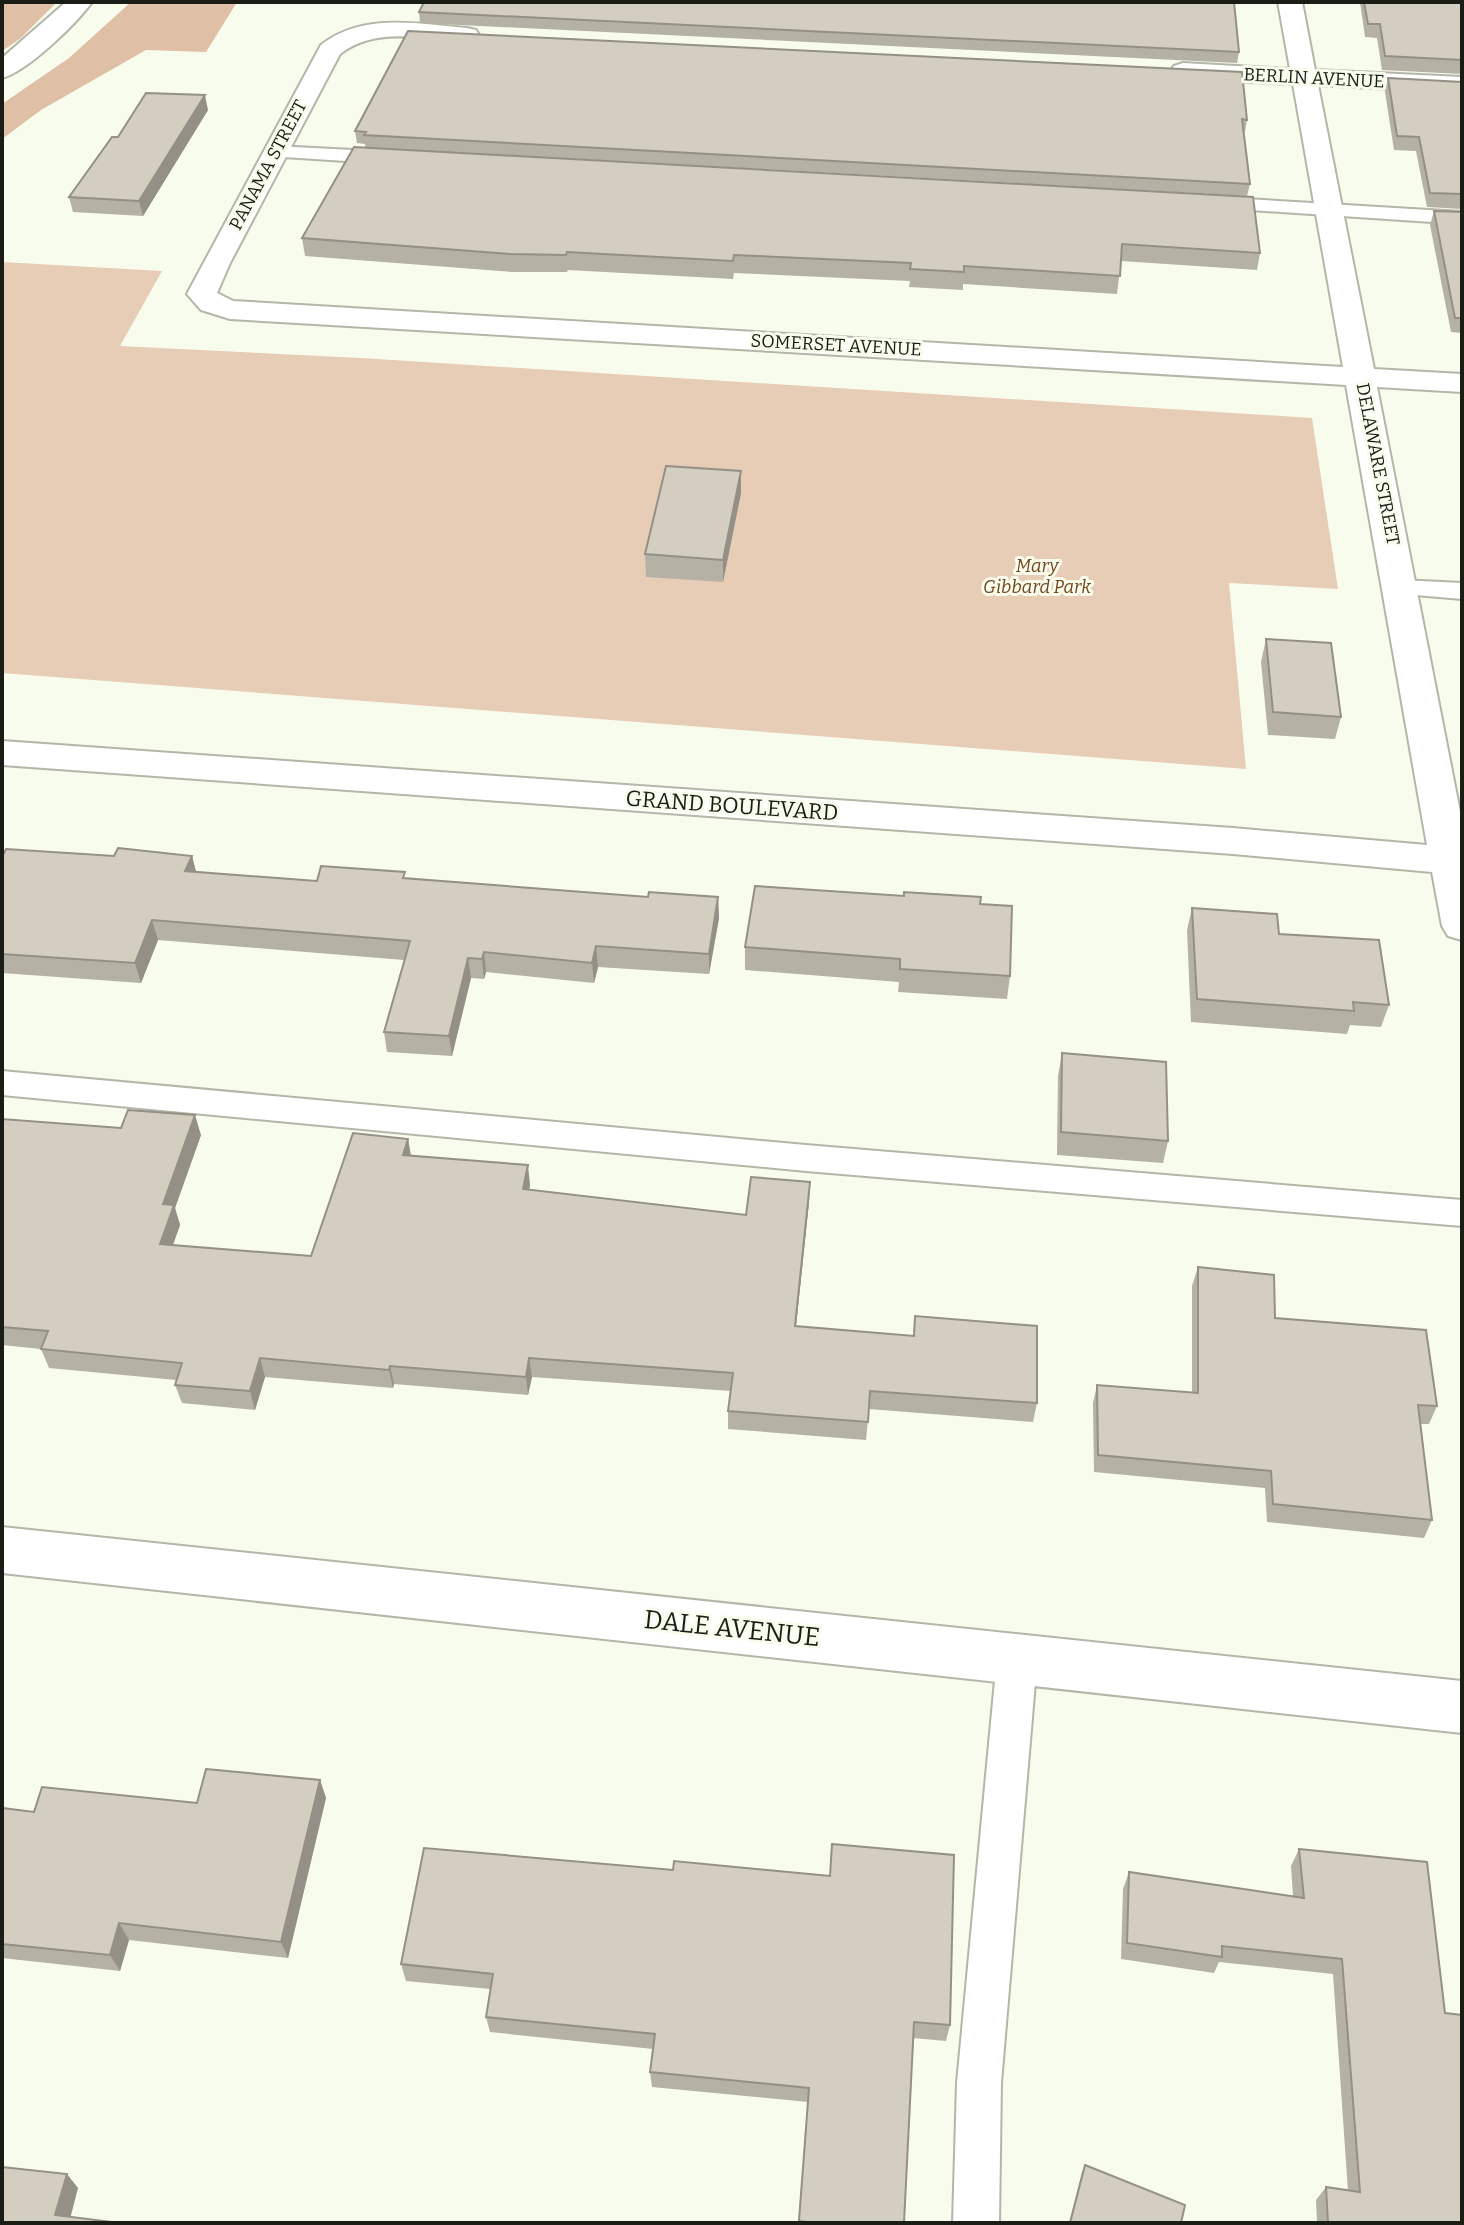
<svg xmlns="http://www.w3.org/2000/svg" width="1464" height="2225" font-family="Bitter,serif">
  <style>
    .green { fill: #e7ccb6 }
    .forest { fill: #dfbfa5 }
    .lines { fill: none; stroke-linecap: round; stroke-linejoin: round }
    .lane-casing { stroke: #b3b6a8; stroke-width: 4 }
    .street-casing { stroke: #b3b6a8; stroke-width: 4 }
    .secondary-casing { stroke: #b3b6a8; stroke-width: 4 }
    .lane { fill: #fff; fill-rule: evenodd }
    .street { fill: #fff; fill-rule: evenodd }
    .secondary { fill: #fff; fill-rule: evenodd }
    .wall { fill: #b6b1a5 }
    .shaded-wall { fill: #949086 }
    .building { fill: #d4cec0; stroke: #949086; stroke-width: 2 }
    .labels { text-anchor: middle; stroke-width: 6; stroke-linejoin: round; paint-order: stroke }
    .far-street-label { font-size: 18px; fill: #1a1c16; stroke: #f8fced }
    .far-park-label { font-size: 18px; font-style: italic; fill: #71451d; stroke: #f8fced }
    .street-label { font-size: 22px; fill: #1a1c16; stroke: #f8fced }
    .near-street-label { font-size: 26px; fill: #1a1c16; stroke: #f8fced }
  </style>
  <rect width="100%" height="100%" fill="#f8fced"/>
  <path class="green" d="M2,262L162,271L120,346L361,358L1312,418L1338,589L1229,583L1246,769L2,673Z"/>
  <path class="forest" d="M2,2H57L21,38L2,51Z
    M131,2H237L206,52L146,50L41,110L2,139V104L69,58Z"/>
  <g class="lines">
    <g class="lane-casing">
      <path id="lane" d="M275,146L392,152L402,158L392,164L268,156L265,152Z
        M1213,197L1462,212V224L1206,207L1203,203L1206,199Z
        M1401,580L1462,583V599L1392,593L1388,588L1392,583Z
        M2,1071L806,1145L1462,1200V1226L806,1171L2,1095Z
        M1017,1641L1031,1646L1037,1659L1001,2083L999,2223H953L957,2083L997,1659L1003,1646Z"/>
    </g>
    <g class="street-casing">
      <path id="street" d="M1278,2H1302L1315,70L1462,77V93L1318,85L1374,369L1462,374V392L1377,387L1462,822V940L1448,936L1442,926L1432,872L1233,854L2,765V741L1233,828L1427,845L1346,385L230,319L201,310L187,294L321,45C363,12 418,24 467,28L476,30L479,35L476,40L467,42C425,39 376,26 340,54L230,263L217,293L233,301L1343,367L1293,84L1183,79L1174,76L1170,71L1174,66L1183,63L1290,69Z
        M2,1527L1462,1681V1733L2,1573Z"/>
    </g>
    <g class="secondary-casing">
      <path id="secondary" d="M66,2H92C76,24 28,71 2,78V58Z"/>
    </g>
    <use href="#lane" class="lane"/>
    <use href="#street" class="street"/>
    <use href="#secondary" class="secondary"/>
  </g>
  <path class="wall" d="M1360,2H1462V74L1382,70L1377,38L1365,37Z
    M419,12L1239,52L1237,63L420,23Z
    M1388,78L1462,82V209L1427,207L1416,151L1394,150L1385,92Z
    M208,110L143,216L73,212L69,197L118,137Z
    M1247,120L1245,132H1243L1250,184L1247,196L544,157L1260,253L1257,270L1121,261L1117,294L963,284V290L909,287L910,281L734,273L733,279L568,270L567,272H512L305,256L302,238L365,147V144L357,143L355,131Z
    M1434,211L1462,212V333L1451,332L1430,225Z
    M741,493L723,582L646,577L645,554Z
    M1266,639L1341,717L1335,739L1268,735L1261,662Z
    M114,856H192L196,872L317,881L406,878L648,897H718L719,918L709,974L598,967L594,983L486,972L484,979L471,978L452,1056L387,1052L384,1032L404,960L158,940L141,983L2,973V857Z
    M980,904L1010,976L1007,999L898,992L899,982L745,970V947Z
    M1192,908L1279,934L1389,1005L1381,1027L1350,1025L1347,1034L1191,1022L1187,930Z
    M1062,1053L1168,1141L1163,1163L1057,1155L1058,1076Z
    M2,1119L201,1135L175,1208L180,1225L173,1245L311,1256L408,1139L411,1155L530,1185L529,1190L746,1215L810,1182L809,1202L796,1326L913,1336L915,1316L1037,1403L1033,1422L869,1409L866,1440L728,1429V1411L731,1391L532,1377L528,1395L394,1384L393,1388L265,1377L255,1410L182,1403L175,1385L176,1380L49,1368L41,1349L2,1345Z
    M1198,1267L1275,1318L1437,1406L1429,1424H1421L1432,1520L1424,1538L1267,1522L1265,1488L1094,1472L1093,1403L1097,1385L1192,1393V1286Z
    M320,1780L326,1798L288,1958L129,1940L120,1971L2,1958V1808L34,1812L197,1803Z
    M424,1848L950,2025L946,2041L913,2038L904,2223H798L808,2102L652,2087L650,2072L653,2049L490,2032L486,2017L490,1989L406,1981L401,1964Z
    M1299,1849L1462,2223H1317L1316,2200L1326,2187L1348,2191L1333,1974L1219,1962L1214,1973L1121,1959L1123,1889L1129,1872L1293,1896L1291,1866Z
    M1085,2165L1181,2223H1069L1082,2172Z"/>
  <path class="shaded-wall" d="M205,95L208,110L143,216L139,201Z
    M741,471V493L723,582V560Z
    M192,856L197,876L185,871Z
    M718,897L719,918L709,974V954Z
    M152,920L158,940L141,983L135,963Z
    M596,946L598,967L594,983L592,963Z
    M484,952L486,972L484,979L482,959Z
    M468,958L471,978L452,1056L449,1036Z
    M195,1115L201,1135L175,1208L180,1225L166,1264L160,1244L163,1204Z
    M408,1139L411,1158L403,1155Z
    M528,1165L530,1185L525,1209L523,1189Z
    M810,1182L809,1202L794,1345L795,1326Z
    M260,1358L265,1377L255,1410L250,1391Z
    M529,1358L532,1377L528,1395L526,1377Z
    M390,1366L394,1384L393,1388L389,1370Z
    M320,1780L326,1798L288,1958L281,1942Z
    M119,1923L129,1940L120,1971L110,1955Z
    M67,2174L78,2188L69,2223L55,2215Z"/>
  <path class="building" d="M424,2H1234L1239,52L419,12Z
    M1364,2H1462V60L1385,56L1380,24H1368Z
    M408,31L1242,72L1247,120L1242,119L1250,184L364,135L366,132L355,131Z
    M1388,78L1462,82V194L1430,193L1419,137L1397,136Z
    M146,93L205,95L139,201L69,197L112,137H118Z
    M354,147L1253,197L1260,253L1122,244L1120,276L964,266V272L910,269L911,263L734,255L733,261L567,252L566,255L511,254L302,238Z
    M1434,211L1462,212V318H1455Z
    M666,466L741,471L723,560L645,554Z
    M1266,639L1331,643L1341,717L1273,712Z
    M118,848L192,856L185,871L317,881L321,866L405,872L403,878L648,897L649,892L718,897L709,954L596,946L592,963L484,952L482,959L468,958L449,1036L384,1032L410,941L152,920L135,963L2,954V857L6,849L114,856Z
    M755,886L904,896V892L981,897L980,904L1012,906L1010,976L900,969V959L745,947Z
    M1192,908L1277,914L1279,934L1379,940L1389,1005L1353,1002L1354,1011L1197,999Z
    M1062,1053L1166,1062L1168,1141L1061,1132Z
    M128,1110L195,1115L163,1204L174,1205L160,1244L311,1256L353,1133L408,1139L403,1155L528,1165L523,1189L746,1215L751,1177L810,1182L795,1326L914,1336L915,1316L1037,1326V1403L870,1391L868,1422L728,1411L733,1373L529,1358L526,1377L390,1366L389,1370L260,1358L250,1391L175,1385L182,1363L41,1349L48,1331L2,1327V1119L121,1128Z
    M1198,1267L1274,1275L1275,1318L1426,1330L1437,1406L1418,1405L1432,1520L1273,1504L1271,1471L1098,1455L1097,1385L1198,1393Z
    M206,1769L320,1780L281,1942L119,1923L110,1955L2,1944V1808L34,1812L42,1787L197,1803Z
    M832,1844L954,1855L950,2025L914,2022L904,2223H815L799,2221L809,2088L650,2072L655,2034L486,2017L493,1974L401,1964L424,1848L673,1870L674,1861L830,1876Z
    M1299,1849L1427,1862L1445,2013L1462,2015V2223H1328L1326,2187L1360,2192L1342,1959L1222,1946V1957L1127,1943L1129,1872L1304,1898Z
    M1085,2165L1185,2205L1181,2223H1070Z
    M2,2167L67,2174L55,2215L120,2223H2Z"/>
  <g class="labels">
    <g class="far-street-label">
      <text transform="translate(1314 78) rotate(3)" y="6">BERLIN AVENUE</text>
      <text transform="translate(268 165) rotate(-62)" y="6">PANAMA STREET</text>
      <text transform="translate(836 345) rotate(3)" y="6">SOMERSET AVENUE</text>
      <text transform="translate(1378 464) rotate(79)" y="6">DELAWARE STREET</text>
    </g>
    <g class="far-park-label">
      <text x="1037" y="572">Mary<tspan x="1037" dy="21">Gibbard Park</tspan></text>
    </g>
    <g class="street-label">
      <text transform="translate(732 805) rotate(4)" y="8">GRAND BOULEVARD</text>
    </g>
    <g class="near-street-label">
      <text transform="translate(732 1628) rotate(6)" y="9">DALE AVENUE</text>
    </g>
  </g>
  <rect width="1464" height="2225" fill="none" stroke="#1a1c16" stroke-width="8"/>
</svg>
